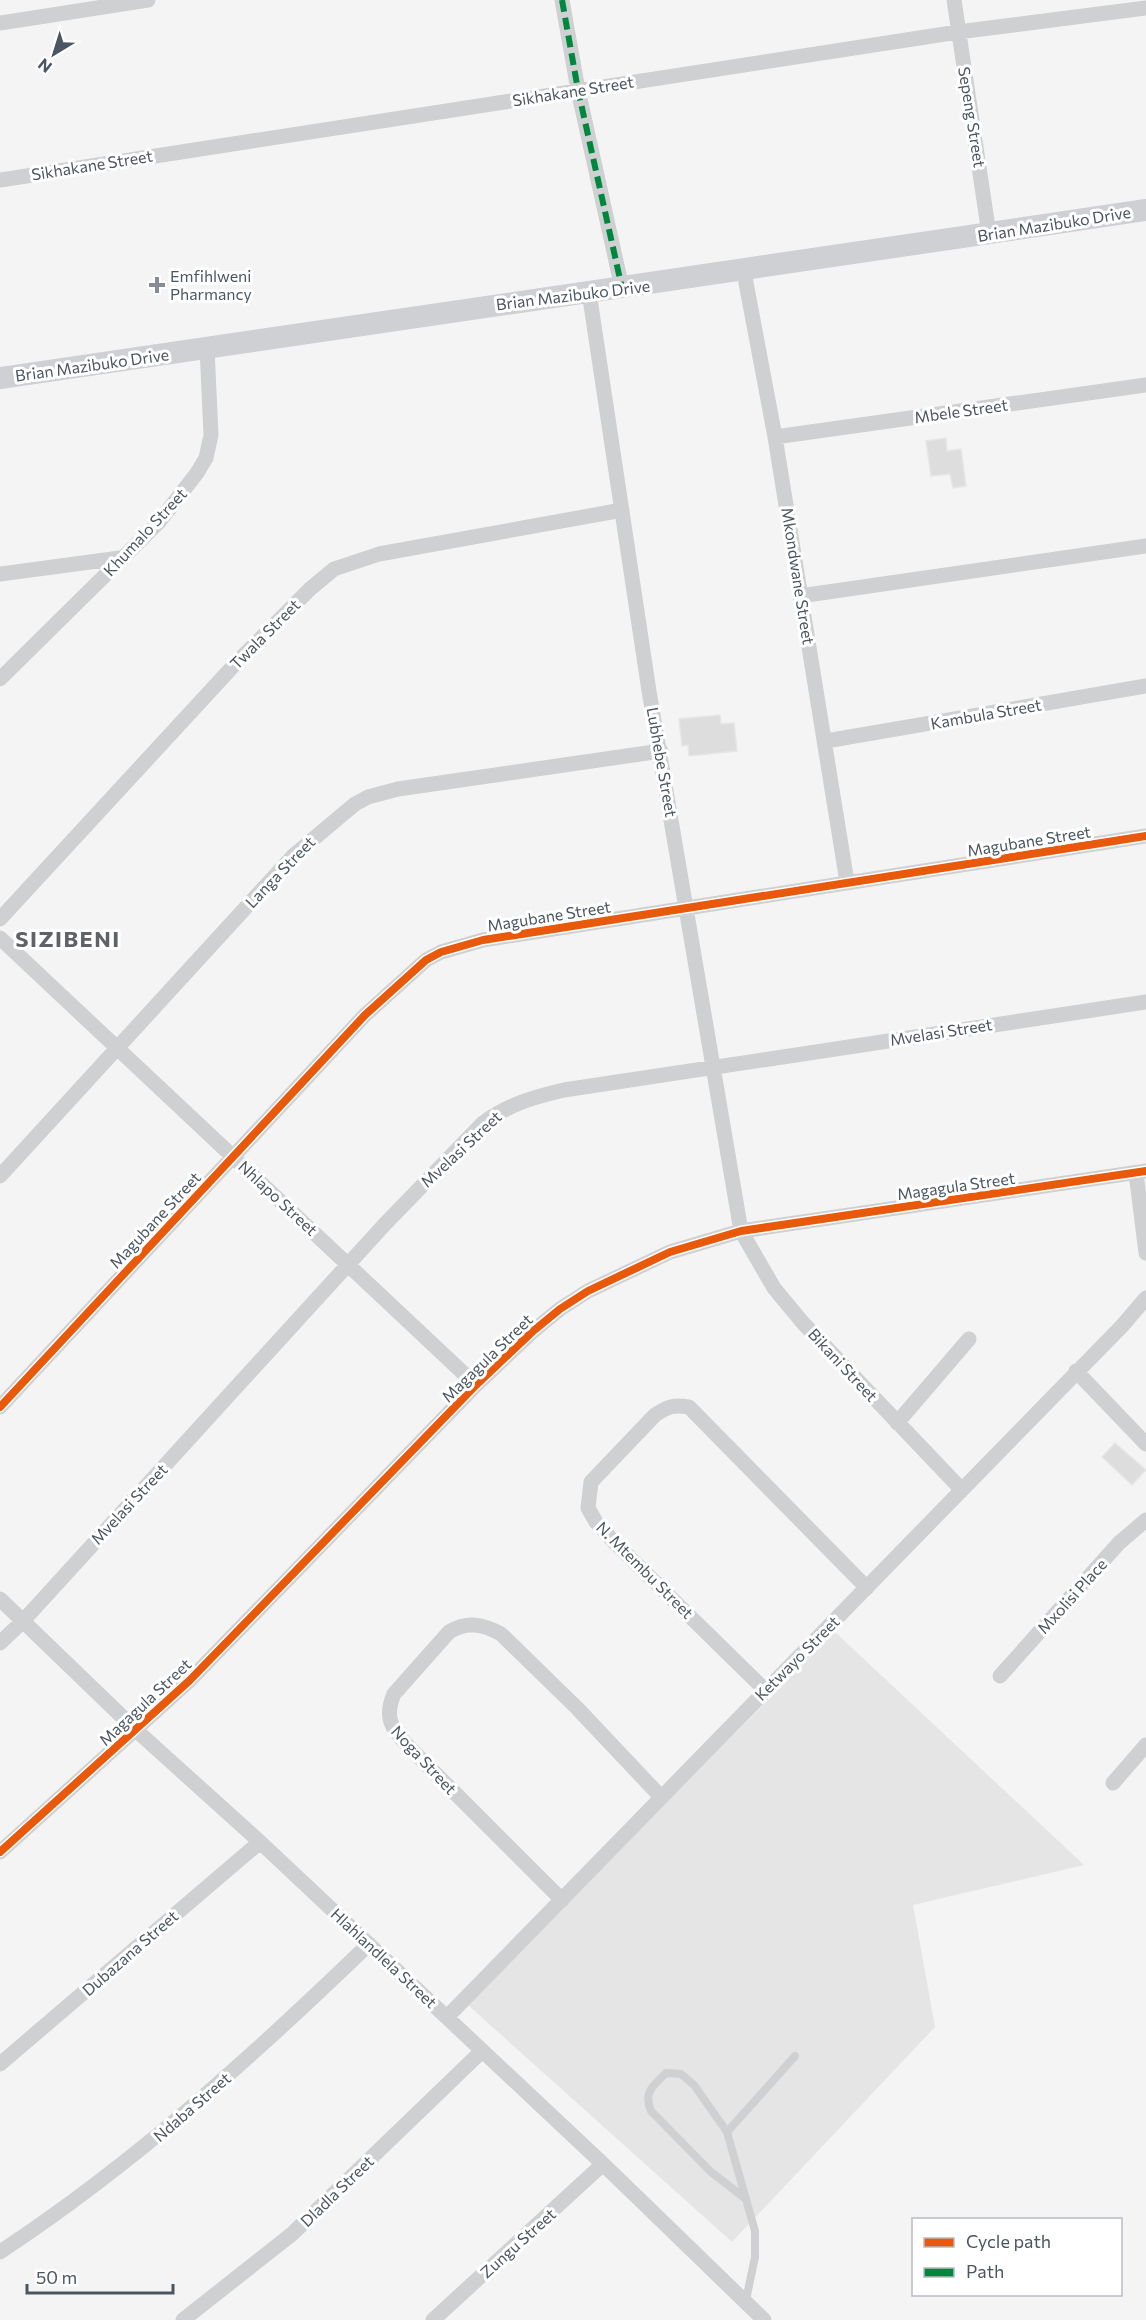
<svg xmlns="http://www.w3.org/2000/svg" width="1146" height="2320" font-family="Commissioner,sans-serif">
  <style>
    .education { fill: #e6e5e6 }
    .building { fill: #ddddde; stroke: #e5e6e7; stroke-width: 1.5 }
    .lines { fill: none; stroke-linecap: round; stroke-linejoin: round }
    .lane { stroke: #ced0d2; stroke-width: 8 }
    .street { stroke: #ced0d2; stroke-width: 15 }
    .secondary { stroke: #ced0d4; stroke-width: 22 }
    .quiet { stroke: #00873e; stroke-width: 6; stroke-dasharray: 12 6; stroke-linecap: butt }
    .cycleway-casing { stroke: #fff; stroke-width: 11 }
    .cycleway { stroke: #e8590c; stroke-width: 8 }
    .poi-dot { fill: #868d94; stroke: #fff; stroke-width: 2 }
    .labels { text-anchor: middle; stroke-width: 6; stroke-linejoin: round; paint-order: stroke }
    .street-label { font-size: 16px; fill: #4a5661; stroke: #fff }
    .poi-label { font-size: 16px; fill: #4a5661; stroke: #fff; text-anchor: start }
    .district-label { font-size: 22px; font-weight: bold; letter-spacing: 1.5px; fill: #5f6368; stroke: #fff }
  </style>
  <rect width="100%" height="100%" fill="#f4f4f4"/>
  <path class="education" d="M835,1632L1084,1865L913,1905L935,2027L732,2242L468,2005Z"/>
  <path class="building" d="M946,438L947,451L961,449L966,486L953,488L950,474L931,476L926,441Z
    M720,715L721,724L734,723L737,751L689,756L688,745L682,746L679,719Z
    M1115,1443L1146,1470L1132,1485L1102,1457Z"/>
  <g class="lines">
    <path class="lane" d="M727,2132L795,2056
      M746,2300L755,2257V2231L727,2132L694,2085L681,2074L666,2073C653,2086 643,2092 651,2111L711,2172L746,2199"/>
    <path class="street" d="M562,0L578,90L622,288
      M954,0L989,234
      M0,23L148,0
      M0,180L958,32L1146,8
      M744,272L775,437L847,882
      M589,292L649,691L741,1231L774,1288L803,1323L960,1488
      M775,437L1146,385
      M0,574L120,558
      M800,596L1146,546
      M0,679L159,522L197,473L206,458L211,435L207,348
      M826,741L1146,686
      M0,919L237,662L310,589L334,569L379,554L622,510
      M0,938L476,1385
      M1136,1173L1146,1253
      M0,1176L293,856L355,804L368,797L398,789L661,751
      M1076,1371L1146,1444
      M0,1407L365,1015L426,960L441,952L483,940L1146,836
      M897,1423L969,1339
      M0,1599L137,1731L260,1842L603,2164L764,2320
      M0,1643L23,1621L385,1224L483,1123C509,1104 534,1097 564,1090L1146,1002
      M1000,1676L1119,1543L1146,1520
      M765,1690L614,1542L596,1522L588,1508L591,1482L655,1415C667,1407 674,1404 689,1407L867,1588
      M1113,1783L1146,1745
      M0,1852L189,1681L476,1385L532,1332L560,1309L588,1291L670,1252L741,1231L1146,1171
      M562,1900L408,1746C391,1728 384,1717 394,1694L449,1632C467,1621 483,1624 501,1634L577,1708L661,1797
      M447,2017L1122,1326L1146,1298
      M0,2064L260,1842
      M0,2252C135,2163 253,2056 369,1944
      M183,2320L292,2234L482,2051
      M433,2320L603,2164"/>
    <path class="secondary" d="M0,378C382,321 764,268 1146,210"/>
    <path class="quiet" d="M562,0L578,90L622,288"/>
    <g class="cycleway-casing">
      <path id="cycleway" d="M0,1407L365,1015L426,960L441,952L483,940L1146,836
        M0,1852L189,1681L476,1385L532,1332L560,1309L588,1291L670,1252L741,1231L1146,1171"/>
    </g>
    <use href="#cycleway" class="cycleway"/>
  </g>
  <path class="poi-dot" d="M154 276h6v6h6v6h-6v6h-6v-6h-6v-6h6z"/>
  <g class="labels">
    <g class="street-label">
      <text transform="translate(573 91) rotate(-9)" y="6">Sikhakane Street</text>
      <text transform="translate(972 117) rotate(81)" y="6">Sepeng Street</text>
      <text transform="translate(92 165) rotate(-9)" y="6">Sikhakane Street</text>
      <text transform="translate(1054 224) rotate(-9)" y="6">Brian Mazibuko Drive</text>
      <text transform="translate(573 295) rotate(-7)" y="6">Brian Mazibuko Drive</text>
      <text transform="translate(92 365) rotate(-8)" y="6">Brian Mazibuko Drive</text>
      <text transform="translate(961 411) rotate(-8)" y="6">Mbele Street</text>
      <text transform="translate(145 532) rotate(-47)" y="6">Khumalo Street</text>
      <text transform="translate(798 576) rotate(81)" y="6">Mkondwane Street</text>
      <text transform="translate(265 634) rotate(-45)" y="6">Twala Street</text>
      <text transform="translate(986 714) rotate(-10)" y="6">Kambula Street</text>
      <text transform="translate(662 762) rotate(80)" y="6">Lubhebe Street</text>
      <text transform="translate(1029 841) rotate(-9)" y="6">Magubane Street</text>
      <text transform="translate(280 872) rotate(-46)" y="6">Langa Street</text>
      <text transform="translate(549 916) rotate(-9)" y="6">Magubane Street</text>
      <text transform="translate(941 1032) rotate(-9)" y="6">Mvelasi Street</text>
      <text transform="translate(461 1149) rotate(-43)" y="6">Mvelasi Street</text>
      <text transform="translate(956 1186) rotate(-8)" y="6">Magagula Street</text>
      <text transform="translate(278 1198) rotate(43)" y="6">Nhlapo Street</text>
      <text transform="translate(155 1220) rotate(-47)" y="6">Magubane Street</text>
      <text transform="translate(487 1358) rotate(-44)" y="6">Magagula Street</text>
      <text transform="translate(843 1365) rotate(47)" y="6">Bikani Street</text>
      <text transform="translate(129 1504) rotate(-47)" y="6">Mvelasi Street</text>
      <text transform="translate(645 1570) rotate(45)" y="6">N. Mtembu Street</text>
      <text transform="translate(1072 1596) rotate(-48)" y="6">Mxolisi Place</text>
      <text transform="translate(797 1658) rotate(-45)" y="6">Ketwayo Street</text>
      <text transform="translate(145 1702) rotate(-43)" y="6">Magagula Street</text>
      <text transform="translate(424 1760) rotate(47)" y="6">Noga Street</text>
      <text transform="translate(130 1953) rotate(-41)" y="6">Dubazana Street</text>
      <text transform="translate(384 1958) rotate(43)" y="6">Hlahlandlela Street</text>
      <text transform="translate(192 2107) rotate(-41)" y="6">Ndaba Street</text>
      <text transform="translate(337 2191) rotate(-44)" y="6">Dladla Street</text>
      <text transform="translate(518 2243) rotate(-42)" y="6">Zungu Street</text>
    </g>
    <g class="poi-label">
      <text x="170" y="282">Emfihlweni<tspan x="170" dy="18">Pharmancy</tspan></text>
    </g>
    <g class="district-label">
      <text x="68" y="947">SIZIBENI</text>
    </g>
  </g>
  <rect x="912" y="2218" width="210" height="78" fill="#ffffff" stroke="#b7bbc0" stroke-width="1.5"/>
  <rect x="924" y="2238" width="30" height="9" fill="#e8590c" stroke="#b7bbc0" stroke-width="1.5"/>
  <text x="966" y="2248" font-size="18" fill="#4a5661">Cycle path</text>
  <rect x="924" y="2268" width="30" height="9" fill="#00873e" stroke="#b7bbc0" stroke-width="1.5"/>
  <text x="966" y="2278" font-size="18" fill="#4a5661">Path</text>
  <g transform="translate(54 54) rotate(218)" stroke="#ffffff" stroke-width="4.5" paint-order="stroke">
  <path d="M0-4.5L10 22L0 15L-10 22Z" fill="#4a5661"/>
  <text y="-9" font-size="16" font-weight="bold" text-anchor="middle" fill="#4a5661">N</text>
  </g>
  <path d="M27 2284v9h146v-9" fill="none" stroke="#4a5661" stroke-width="3"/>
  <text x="36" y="2284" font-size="18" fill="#4a5661" stroke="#ffffff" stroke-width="4.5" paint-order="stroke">50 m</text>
</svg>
